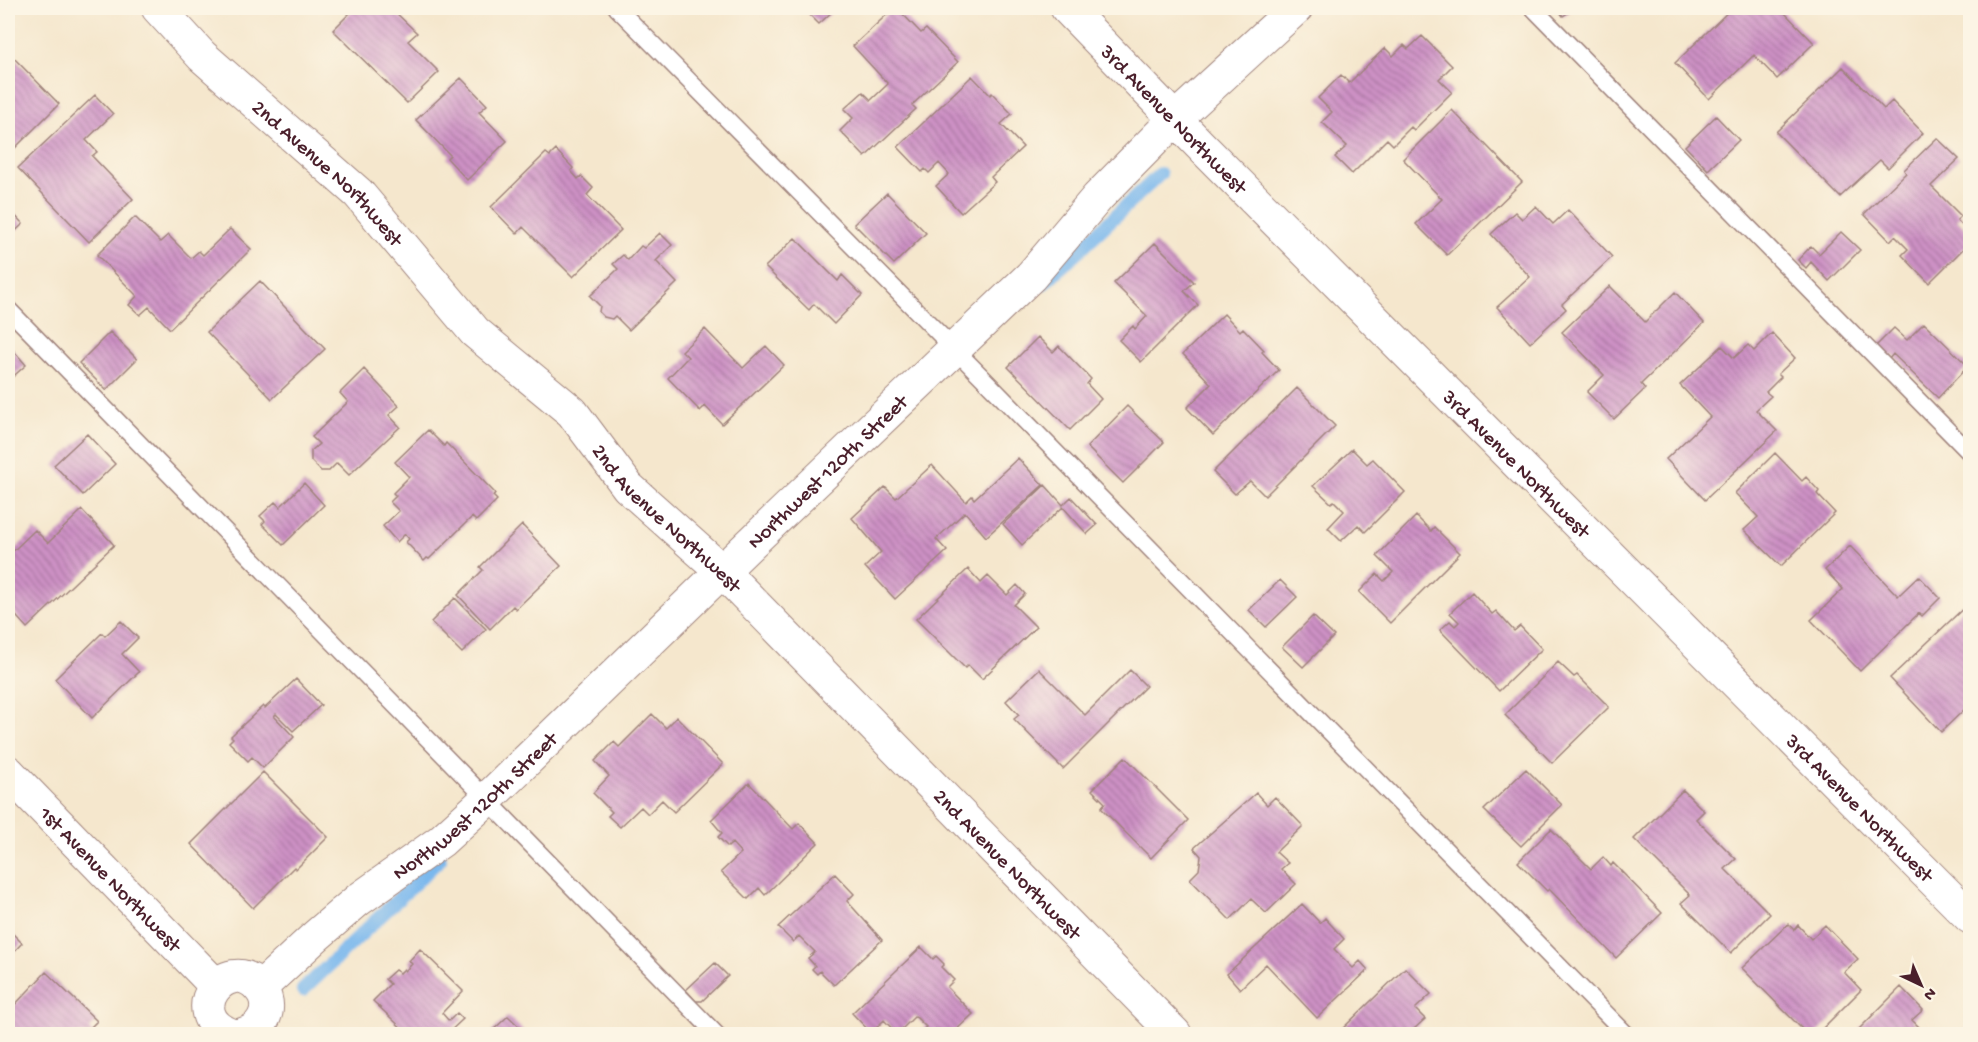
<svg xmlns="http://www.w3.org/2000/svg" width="1978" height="1042" font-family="'Gochi Hand',sans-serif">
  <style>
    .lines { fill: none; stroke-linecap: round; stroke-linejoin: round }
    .stream { stroke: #7ab8ed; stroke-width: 14 }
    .building { fill: url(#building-back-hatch) }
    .service-casing { stroke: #a0837c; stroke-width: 19 }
    .minor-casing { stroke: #a0837c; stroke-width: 35 }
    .tertiary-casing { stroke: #a0837c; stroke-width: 35 }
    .service { stroke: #fff; stroke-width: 16 }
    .minor { stroke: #fff; stroke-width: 33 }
    .tertiary { stroke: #fff; stroke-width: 33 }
    .labels { text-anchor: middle; stroke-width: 6; stroke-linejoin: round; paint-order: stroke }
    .street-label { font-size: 21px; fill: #4a1f2b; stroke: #fcf5e5 }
  </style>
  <defs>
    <pattern id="building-back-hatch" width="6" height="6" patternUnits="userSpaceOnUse" patternTransform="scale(1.5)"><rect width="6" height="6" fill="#cd91c5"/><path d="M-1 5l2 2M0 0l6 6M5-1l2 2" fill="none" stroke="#a876a0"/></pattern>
  </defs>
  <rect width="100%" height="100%" fill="#fcf5e5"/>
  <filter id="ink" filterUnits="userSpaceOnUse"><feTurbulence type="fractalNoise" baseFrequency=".0167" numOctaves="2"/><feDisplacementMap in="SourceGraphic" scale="12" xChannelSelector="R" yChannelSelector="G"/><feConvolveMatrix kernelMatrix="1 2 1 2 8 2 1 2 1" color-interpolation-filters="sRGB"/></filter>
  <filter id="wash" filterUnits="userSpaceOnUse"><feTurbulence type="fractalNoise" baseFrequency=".008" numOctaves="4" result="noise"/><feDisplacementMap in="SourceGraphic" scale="24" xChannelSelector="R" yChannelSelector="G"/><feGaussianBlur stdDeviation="1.35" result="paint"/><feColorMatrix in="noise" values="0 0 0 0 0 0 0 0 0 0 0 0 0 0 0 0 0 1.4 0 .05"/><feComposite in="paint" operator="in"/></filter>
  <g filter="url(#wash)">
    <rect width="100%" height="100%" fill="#f5e7cd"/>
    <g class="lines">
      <path class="stream" d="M1044,283L1160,174
        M303,990L440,859"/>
    </g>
    <g id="blocks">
      <path class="building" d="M355,8H391L417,33L408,41L439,72L407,103L333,30Z
        M803,8H836L819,24Z
        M894,8H897L921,33L926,29L958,62L912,105L916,109L865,157L840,131L853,118L844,109L863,92L871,100L888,84L853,46Z
        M1557,8H1575L1563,16Z
        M1732,8H1780L1814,43L1777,79L1754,55L1709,99L1675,63Z
        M1422,36L1452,66L1439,79L1452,92L1414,130L1411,127L1393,145L1387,139L1352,174L1335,157L1347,146L1322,122L1332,112L1318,98L1341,75L1349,83L1385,48L1393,56L1404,45L1408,49Z
        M8,52L59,104L8,155Z
        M1843,67L1884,109L1892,101L1923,133L1888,168L1880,160L1840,197L1776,132Z
        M972,76L990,95L992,93L1012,114L1001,124L1023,147L991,177L995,182L961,213L936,186L949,174L939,163L929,173L925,169L922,172L898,147Z
        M461,78L487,105L479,112L507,141L467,180L447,158L450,155L416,120Z
        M95,95L113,114L86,140L97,152L92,156L133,199L89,242L18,168Z
        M1452,110L1522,182L1447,255L1416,224L1442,199L1403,159Z
        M1716,116L1739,140L1708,170L1685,146Z
        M1937,138L1959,159L1931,186L1961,216L1957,220L1970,234V242L1929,283L1902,255L1908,249L1895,236L1890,241L1864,214L1906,173L1904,170Z
        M556,150L573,168L571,171L578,179L581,176L593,188L587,195L621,230L573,277L523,227L517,234L491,207L546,153L550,156Z
        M887,193L926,233L894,264L854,224Z
        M1536,206L1553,224L1568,210L1612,257L1562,304L1566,309L1530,343L1497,307L1530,277L1491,234L1515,212L1522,219Z
        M8,208L23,224L8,238Z
        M135,217L160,242L168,235L191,258L199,251L203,255L230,229L251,249L170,329L149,307L140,315L129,305L137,296L97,255Z
        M1841,232L1860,250L1829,281L1811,262L1806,268L1798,260L1811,246L1819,254Z
        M660,233L672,245L656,261L677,283L629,330L615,316L612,319L604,317L599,312L600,306L590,296L618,269L613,264L623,255L628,260L641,246L644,248Z
        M795,238L838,281L842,275L862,295L834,324L814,304L809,310L765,267Z
        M1155,243L1194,282L1184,291L1198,305L1141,362L1119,340L1133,326L1135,329L1147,316L1114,283Z
        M260,281L325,349L272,399L207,332Z
        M1610,286L1645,322L1675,292L1704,323L1641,384L1645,389L1614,419L1587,392L1604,375L1562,332Z
        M1224,314L1240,331L1243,328L1264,350L1262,352L1279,370L1213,435L1187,408L1211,384L1183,354Z
        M1924,323L1968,366L1938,398L1893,354L1889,359L1876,346L1894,328L1907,340Z
        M705,329L743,368L766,346L784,365L722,424L705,406L700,411L668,378L688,357L682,351Z
        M110,332L137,359L106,390L79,363Z
        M1772,333L1795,358L1778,374L1781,377L1766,392L1771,396L1756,410L1777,431L1705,500L1666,459L1710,417L1680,385L1722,346L1734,358L1748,345L1754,351Z
        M1038,337L1053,352L1059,346L1091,379L1087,384L1101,399L1070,430L1008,367Z
        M8,344L26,365L8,381Z
        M364,369L399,406L389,415L400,427L349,475L337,463L329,471H321L311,461V451L319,444L312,437L348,402L340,393Z
        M1297,388L1335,426L1265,496L1250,481L1235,494L1213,472Z
        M1127,406L1164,442L1123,483L1087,447Z
        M428,430L444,446L446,443L495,493L493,496L497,500L476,521L472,517L429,559L427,558L424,561L406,542L409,539L405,534L397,542L383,526L399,511L390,502L396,496L393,493L409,477L395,462Z
        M87,434L115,464L83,495L54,465Z
        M1352,449L1367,464L1373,459L1405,492L1365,532L1358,525L1341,541L1328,528L1344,511L1334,501L1331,503L1313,486Z
        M1775,453L1802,481L1806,477L1819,491L1817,494L1835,513L1781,566L1744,530L1758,517L1735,493Z
        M1018,458L1043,485L986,537L965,512L936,539L947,551L895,599L865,567L881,552L852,518L885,487L896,498L932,465L966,502L972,496L974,499Z
        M304,483L324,505L283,545L262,524L265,521L260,516L275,502L280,507Z
        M1045,485L1063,505L1071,497L1097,525L1087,534L1063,507L1022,545L1003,524Z
        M82,510L114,545L27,628L8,607V556L35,530L48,543Z
        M1416,516L1431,531L1434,527L1460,553L1390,623L1359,592L1377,574L1384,581L1393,572L1377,556Z
        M522,525L561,566L516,609L513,606L490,629L458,595L483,570L480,567Z
        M1850,546L1898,596L1919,576L1940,598L1922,616L1919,613L1860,671L1811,620L1843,589L1825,570Z
        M968,569L981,583L988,576L1007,595L1017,585L1025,594L1014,605L1036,627L982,679L968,665L965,668L916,619Z
        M1280,580L1297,597L1266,627L1249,610Z
        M1472,592L1492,614L1496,611L1514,631L1520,626L1542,649L1499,691L1440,630L1450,621L1455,626L1459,622L1450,613Z
        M455,598L486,629L462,653L431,622Z
        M1970,602V704L1941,732L1890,678Z
        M1313,616L1334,636L1303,667L1282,647Z
        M121,621L138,638L122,654L139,672L92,718L55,679L102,633L105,636Z
        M1558,662L1574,677L1577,675L1609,707L1552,763L1505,715Z
        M1039,669L1085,715L1130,670L1146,686L1063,769L1014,719L1019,715L1006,701Z
        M296,679L321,705L293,731L276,714L274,716L294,737L263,768L252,757L248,761L229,742L233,738L231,736L263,706L265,708Z
        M652,714L666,728L677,717L723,764L674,812L662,800L648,814L641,807L620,827L608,816L612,812L593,793L609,776L595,761L614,742L619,747Z
        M1125,757L1188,820L1151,858L1101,808L1105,803L1092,790Z
        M1526,769L1562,805L1521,846L1484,810Z
        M263,772L328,837L296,869L294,867L253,908L191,844Z
        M749,783L793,829L799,823L818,843L765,895L759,888L748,899L721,872L741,853L732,843L728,847L718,837L722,833L711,820Z
        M1683,790L1704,811L1696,819L1736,859L1725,869L1770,914L1731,953L1681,903L1690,895L1634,839Z
        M1256,793L1267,805L1275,797L1303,826L1276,852L1288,863L1281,869L1296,884L1266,913L1251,899L1230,920L1190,879L1199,870L1201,856L1194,848Z
        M1551,829L1591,869L1603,857L1611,866L1613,863L1662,913L1616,958L1549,889L1547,891L1518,862Z
        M835,874L854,894L847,901L882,940L834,985L820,971L817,974L812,969L815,966L808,958L815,952L799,936L793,942L778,927Z
        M1302,904L1320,923L1325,918L1344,939L1334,949L1353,968L1360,961L1368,970L1317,1018L1266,964L1240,989L1227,974Z
        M1788,924L1794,930L1798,925L1811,939L1825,925L1858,959L1844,972L1861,990L1817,1034H1807L1742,968Z
        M8,929L22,943L8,958Z
        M921,947L933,959L936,956L944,964L941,967L954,980L947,987L973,1014L952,1034H918L926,1027L915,1016L897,1034L884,1020L871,1033L852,1013Z
        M420,949L463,991L442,1013L449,1021L457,1013L463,1019L447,1034H408L373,1001L390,984L385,979L395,970L400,973L404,969L405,971L412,964L409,961Z
        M715,963L728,976L702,1001H696L686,990Z
        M1405,968L1431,994L1415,1009L1425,1019L1414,1029L1419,1034H1337Z
        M46,972L97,1021L89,1029L94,1034H8V1012Z
        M1901,987L1923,1010L1912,1020L1926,1034H1864L1859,1029Z
        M508,1016L527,1034H489Z"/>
    </g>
  </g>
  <g filter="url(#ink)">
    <use href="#blocks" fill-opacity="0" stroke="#a0837c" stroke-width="1.5"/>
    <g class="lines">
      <g class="service-casing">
        <path id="service" d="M617,8L980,375L1626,1034
          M1533,8L1970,453
          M8,309L716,1034"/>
      </g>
      <g class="minor-casing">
        <g id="minor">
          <path id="s1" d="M158,8L202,56L358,193L475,332L572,412L628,487L722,571L1175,1034"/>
          <path id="s2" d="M8,772L216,986"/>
          <path id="s3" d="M260,988L316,936L358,900L441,841L487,799L747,547L1031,276L1098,197L1175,119L1296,8"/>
          <path d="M229,1034C180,1013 227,953 258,986C265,993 268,1003 266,1012C263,1023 255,1031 244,1034"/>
        </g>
      </g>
      <g class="tertiary-casing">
        <g id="tertiary">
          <path id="s4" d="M1067,8L1199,144L1970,917"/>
        </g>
      </g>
      <use href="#service" class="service"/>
      <use href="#minor" class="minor"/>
      <use href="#tertiary" class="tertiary"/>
    </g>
  </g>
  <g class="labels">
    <g class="street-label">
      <text dy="7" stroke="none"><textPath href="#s4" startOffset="154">3rd Avenue Northwest</textPath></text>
      <text dy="7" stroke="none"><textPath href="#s1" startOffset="237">2nd Avenue Northwest</textPath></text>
      <text dy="7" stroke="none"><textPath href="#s4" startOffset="640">3rd Avenue Northwest</textPath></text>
      <text dy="7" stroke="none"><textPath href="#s3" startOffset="768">Northwest 120th Street</textPath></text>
      <text dy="7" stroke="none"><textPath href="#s1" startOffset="723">2nd Avenue Northwest</textPath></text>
      <text dy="7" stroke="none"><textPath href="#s3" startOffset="282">Northwest 120th Street</textPath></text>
      <text dy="7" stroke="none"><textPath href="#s4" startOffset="1126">3rd Avenue Northwest</textPath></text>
      <text dy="7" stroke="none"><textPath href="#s1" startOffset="1209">2nd Avenue Northwest</textPath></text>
      <text dy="7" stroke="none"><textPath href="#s2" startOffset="148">1st Avenue Northwest</textPath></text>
    </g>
  </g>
  <rect width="1978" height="1042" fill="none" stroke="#fcf5e5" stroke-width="30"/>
  <g transform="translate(1921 985) rotate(136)" stroke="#fcf5e5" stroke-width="4.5" paint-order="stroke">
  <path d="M0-4.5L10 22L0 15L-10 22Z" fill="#4a1f2b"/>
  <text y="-9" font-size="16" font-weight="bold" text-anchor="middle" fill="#4a1f2b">N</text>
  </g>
</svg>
